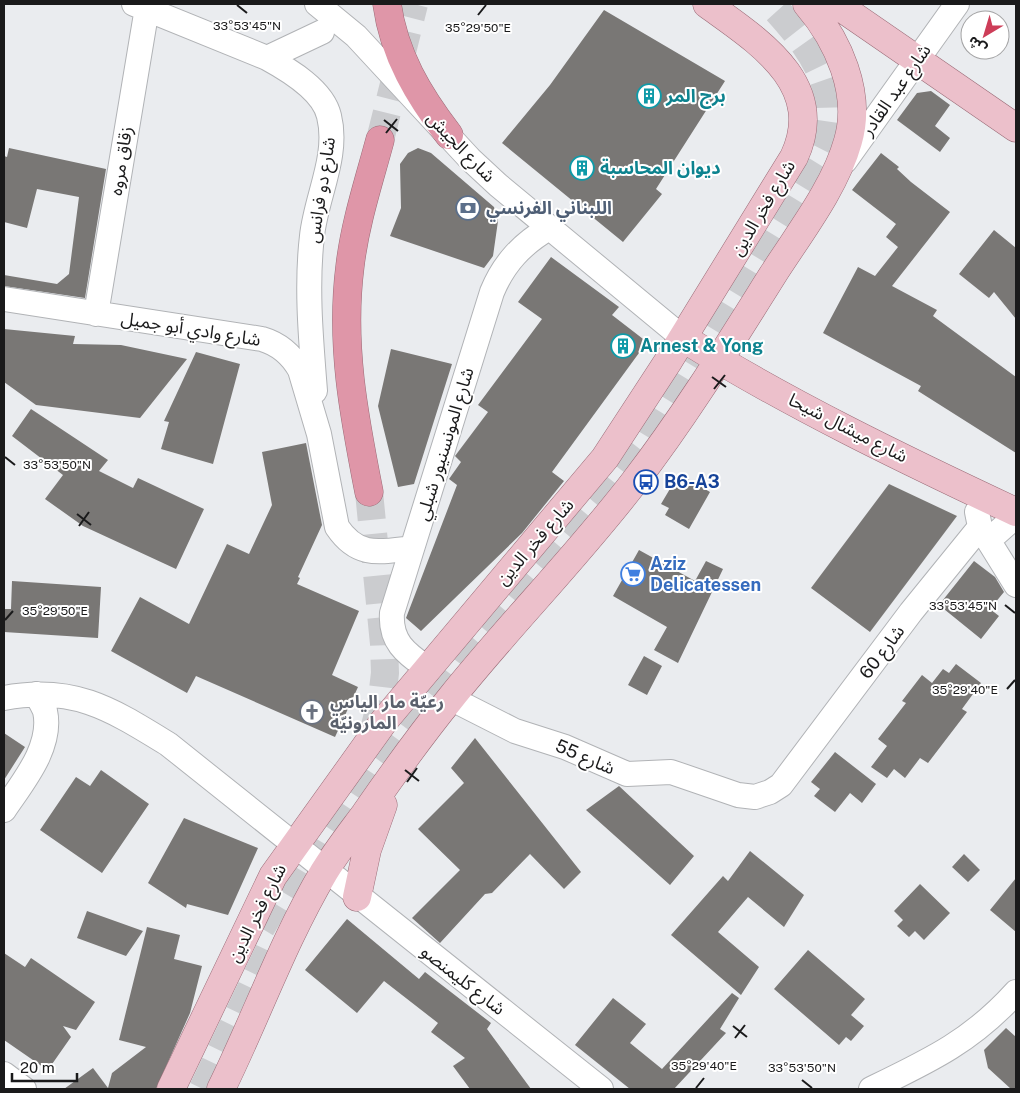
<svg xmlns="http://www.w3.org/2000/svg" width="1020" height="1093" font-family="'Public Sans','Noto Sans Arabic',sans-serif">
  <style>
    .building { fill: #797775 }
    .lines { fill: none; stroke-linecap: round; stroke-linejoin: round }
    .highway-tunnel { stroke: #cbcccf; stroke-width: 28; stroke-dasharray: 28 14; stroke-linecap: butt }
    .minor-casing { stroke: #b1b3b6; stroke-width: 26 }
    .major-casing { stroke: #9a6b77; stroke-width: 29 }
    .highway-casing { stroke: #9a6b77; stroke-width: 29 }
    .minor { stroke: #fff; stroke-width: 24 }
    .major { stroke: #ecc0cb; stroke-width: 28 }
    .highway { stroke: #df96a8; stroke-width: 28 }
    .ticks { fill: none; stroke: #1a1a1b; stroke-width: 2 }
    .labels { text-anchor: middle; stroke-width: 4; stroke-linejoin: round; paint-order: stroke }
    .street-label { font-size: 18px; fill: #1a1a1b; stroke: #fff }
    .culture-label { font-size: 18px; font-weight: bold; fill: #0d838f; stroke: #fff; text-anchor: start }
    .service-label { font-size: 18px; font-weight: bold; fill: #4e5e75; stroke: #fff; text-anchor: start }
    .transit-label { font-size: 18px; font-weight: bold; fill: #164399; stroke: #fff; text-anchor: start }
    .shop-label { font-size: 18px; font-weight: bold; fill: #366cbe; stroke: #fff; text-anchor: start }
    .worship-label { font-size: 18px; font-weight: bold; fill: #5b616d; stroke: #fff; text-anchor: start }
    .ticks-label { font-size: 12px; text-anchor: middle; fill: #1a1a1b; stroke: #fff; stroke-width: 4; stroke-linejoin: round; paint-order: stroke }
  </style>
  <rect width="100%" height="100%" fill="#eaecef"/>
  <path class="building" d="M604,10L725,81L656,189L662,194L623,242L502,143L550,85Z
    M931,91L950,105L935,126L950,138L940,152L897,120L917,93Z
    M9,148L106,169L85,298L4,286V275L57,284L69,274L79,197L37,189L27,228L4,222V156L7,157Z
    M418,148L431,153L494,207L498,221L493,256L484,268L390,236L401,208L400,164L408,153Z
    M881,153L899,167L897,169L911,182L950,212L892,286L937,310L933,316L1016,377V453L918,391L921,386L823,333L858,267L875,276L898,247L886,237L896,224L852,190Z
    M994,230L1016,248V319L994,292L989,298L959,274Z
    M551,257L619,307L612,315L647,342L552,472L564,481L522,533L421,631L406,618L457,485L449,479L461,462L455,456L488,412L478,405L542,319L518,302Z
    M4,329L75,336L73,344L121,345L187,359L140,418L36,405L4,382Z
    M391,349L452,364L414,484L398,487L378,406Z
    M196,352L240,364L213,464L161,449L169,422L164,421Z
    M31,409L108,460L99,471L133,488L138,478L204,509L176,569L83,526L45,499L63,475L12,436Z
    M306,443L322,525L298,577L300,578L297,584L359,611L332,675L358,687L335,737L196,676L187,693L111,651L140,597L189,624L227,544L249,554L272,505L262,452Z
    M686,478L710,492L689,529L665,515L669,508L661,504L674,482L681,487Z
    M889,484L957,516L870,632L811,588Z
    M639,550L695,581L706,561L723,569L678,663L654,650L667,627L613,596Z
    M974,561L995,577L1004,592L990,609L999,616L981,639L939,605Z
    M12,581L101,587L98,638L4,632V609H11Z
    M644,656L662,666L647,695L628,685Z
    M956,664L981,683L962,709L967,712L928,763L920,758L905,778L894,769L887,778L871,767L887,746L878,739L906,703L902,701L922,675L932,683L943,669L949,673Z
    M4,733L25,747L4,780Z
    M475,738L581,872L564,889L530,854L492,893L485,894L440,943L412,918L460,870L418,829L464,783L451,768Z
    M835,752L876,784L862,803L850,793L835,812L814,796L820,789L811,782Z
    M101,770L149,804L102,873L40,830L76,777L90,786Z
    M619,786L694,856L670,885L586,810Z
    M184,818L258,848L228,915L187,904L186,908L148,883Z
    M750,851L804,895L784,927L748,897L718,932L759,967L741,995L671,935L723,876L728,881Z
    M964,854L980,870L968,882L952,867Z
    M1016,878V932L990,910Z
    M920,884L950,913L924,940L915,931L909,937L897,926L903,920L894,911Z
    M87,911L143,931L126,956L77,938Z
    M347,919L419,979L425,972L491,1023L487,1029L531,1089H470L453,1066L465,1058L431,1032L438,1023L384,981L357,1013L305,970Z
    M147,927L180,935L174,959L202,966L190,1013L156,1089H64L93,1068L108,1088L112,1073L146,1047L119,1040Z
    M808,950L865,999L851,1015L864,1026L851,1041L846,1037L839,1045L774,989Z
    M4,953L25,967L31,958L95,1002L76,1030L63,1026L71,1037L50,1067H43L4,1040Z
    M732,993L739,998L720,1029L726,1033L674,1089H630L575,1045L613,998L646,1024L630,1043L662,1069Z
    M1006,1028L1016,1037V1089H1011L988,1068L984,1050Z"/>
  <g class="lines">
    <path class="highway-tunnel" d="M380,140L414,4
      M369,492L384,644L385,673L382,698L372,738
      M336,833L375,774L467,651L595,499L644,436L819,149C848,93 808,44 771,4
      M261,928L315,838
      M203,1089L269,951"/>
    <g class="minor-casing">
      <path id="minor" d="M134,4L267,58C289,70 323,90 329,116C339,156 316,197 312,236C306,287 311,340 315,391
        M317,4L356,36L470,159L498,185L683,338
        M267,58L322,32
        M845,161L957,4
        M4,299L262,339C279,344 291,354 300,370L319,434L337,527C358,558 379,552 412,548
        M96,314L147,8
        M977,512L980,527L1016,585
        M990,539L1016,516
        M427,668C405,653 390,641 392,613L492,292C504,263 522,244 549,228
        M4,698C74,685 111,709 168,744L601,1089
        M450,698L515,731L565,747L627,774L671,772L738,795L755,797L770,792L781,785L911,612L980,527
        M4,810C22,783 53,747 45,711C43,706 39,699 36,694
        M4,1074L24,1089
        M871,1089C929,1061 972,1041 1016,992"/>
    </g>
    <g class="major-casing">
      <path id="major" d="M836,4L1016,128
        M683,338C789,404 903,459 1016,512
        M357,897L367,850L383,805
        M171,1089L273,876L384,721L605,458L669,360L794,157C828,84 758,41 707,4
        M221,1089C256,1018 283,941 324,872C336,852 351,833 365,814C392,775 420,736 450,699C509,625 577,557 635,481C685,416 728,346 772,276C798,235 835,188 848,141C862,93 838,40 807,4"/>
    </g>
    <g class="highway-casing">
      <path id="highway" d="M387,4C394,55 419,96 449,135
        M369,492C354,416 340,344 350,266C355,223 369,181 380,140"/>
    </g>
    <use href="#minor" class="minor"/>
    <use href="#major" class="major"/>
    <use href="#highway" class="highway"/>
  </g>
  <path class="ticks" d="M237,5L247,13M478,15L486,5M384,120L398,131M386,133L397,119M712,377L726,387M714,389L725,375M5,457L15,465M77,514L91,525M79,526L89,512M1005,605L1015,613M5,620L13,611M1007,689L1015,680M405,770L419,781M407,782L417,768M733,1026L747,1037M735,1038L745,1025M802,1080L812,1088M696,1088L704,1078"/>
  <defs>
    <g id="building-ring" transform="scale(1.25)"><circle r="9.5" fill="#fff" stroke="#0f9aa8" stroke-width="1.5"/><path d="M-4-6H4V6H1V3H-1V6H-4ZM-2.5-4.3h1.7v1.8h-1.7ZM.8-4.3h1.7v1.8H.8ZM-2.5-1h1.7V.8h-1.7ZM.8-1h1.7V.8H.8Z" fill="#0f9aa8"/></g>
    <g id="bank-ring" transform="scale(1.25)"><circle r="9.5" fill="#fff" stroke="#5c6f8a" stroke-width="1.5"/><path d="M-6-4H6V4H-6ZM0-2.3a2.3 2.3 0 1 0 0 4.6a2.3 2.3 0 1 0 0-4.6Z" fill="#5c6f8a"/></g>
    <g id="bus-ring" transform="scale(1.25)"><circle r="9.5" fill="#fff" stroke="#1a4fb4" stroke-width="1.5"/><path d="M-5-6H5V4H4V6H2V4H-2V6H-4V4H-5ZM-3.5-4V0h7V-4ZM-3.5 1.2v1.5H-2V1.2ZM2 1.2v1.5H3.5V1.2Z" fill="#1a4fb4"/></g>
    <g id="supermarket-ring" transform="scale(1.25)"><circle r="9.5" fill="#fff" stroke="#3f7fe0" stroke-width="1.5"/><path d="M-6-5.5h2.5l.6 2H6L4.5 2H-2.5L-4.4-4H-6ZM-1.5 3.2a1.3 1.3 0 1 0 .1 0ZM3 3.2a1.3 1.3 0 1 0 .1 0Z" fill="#3f7fe0"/></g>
    <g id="church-ring" transform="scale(1.25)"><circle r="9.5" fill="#fff" stroke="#6b7280" stroke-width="1.5"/><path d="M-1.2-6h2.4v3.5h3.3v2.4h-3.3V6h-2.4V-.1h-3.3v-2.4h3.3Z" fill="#6b7280"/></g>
  </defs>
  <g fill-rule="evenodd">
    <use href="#building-ring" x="649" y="96"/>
    <use href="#building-ring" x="582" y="168"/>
    <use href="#bank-ring" x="468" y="208"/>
    <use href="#building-ring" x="623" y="346"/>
    <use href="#bus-ring" x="646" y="482"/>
    <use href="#supermarket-ring" x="633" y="574"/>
    <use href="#church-ring" x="312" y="712"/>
  </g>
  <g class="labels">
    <g class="street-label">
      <text transform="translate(896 90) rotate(-55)" y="6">شارع عبد القادر</text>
      <text transform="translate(461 147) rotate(46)" y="6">شارع الجيش</text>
      <text transform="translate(121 161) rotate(-81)" y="6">زقاق مروه</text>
      <text transform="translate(321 190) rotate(-81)" y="6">شارع دو فرانس</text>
      <text transform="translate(763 208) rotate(-59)" y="6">شارع فخر الدين</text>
      <text transform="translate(191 329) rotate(9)" y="6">شارع وادي أبو جميل</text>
      <text transform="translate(848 428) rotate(27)" y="6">شارع ميشال شيحا</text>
      <text transform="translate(445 444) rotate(-73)" y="6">شارع المونسنيور شبلي</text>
      <text transform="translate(535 542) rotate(-49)" y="6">شارع فخر الدين</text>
      <text transform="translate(882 652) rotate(-53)" y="6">شارع 60</text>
      <text transform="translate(585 757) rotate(23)" y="6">شارع 55</text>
      <text transform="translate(257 913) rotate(-63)" y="6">شارع فخر الدين</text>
      <text transform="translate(463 980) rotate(38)" y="6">شارع كليمنصو</text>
    </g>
    <g class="culture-label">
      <text x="666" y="102">برج المر</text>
      <text x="600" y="174">ديوان المحاسبة</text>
      <text x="640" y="352">Arnest &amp; Yong</text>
    </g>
    <g class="service-label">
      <text x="486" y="214">اللبناني الفرنسي</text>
    </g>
    <g class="transit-label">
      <text x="664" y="488">B6-A3</text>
    </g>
    <g class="shop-label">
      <text x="650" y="570">Aziz<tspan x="650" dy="21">Delicatessen</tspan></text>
    </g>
    <g class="worship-label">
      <text x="330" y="708">رعيّة مار الياس<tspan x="330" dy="21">المارونيّة</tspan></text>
    </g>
  </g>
  <g class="ticks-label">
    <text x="247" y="30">33°53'45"N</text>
    <text x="478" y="32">35°29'50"E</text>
    <text x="57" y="469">33°53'50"N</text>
    <text x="963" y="610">33°53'45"N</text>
    <text x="55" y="615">35°29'50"E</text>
    <text x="965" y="694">35°29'40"E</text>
    <text x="704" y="1070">35°29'40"E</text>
    <text x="802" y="1072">33°53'50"N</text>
  </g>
  <rect width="1020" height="1093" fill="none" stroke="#1a1a1b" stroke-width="10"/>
  <g transform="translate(985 35) rotate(218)"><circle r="24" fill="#ffffff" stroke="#a3a3a4"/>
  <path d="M0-4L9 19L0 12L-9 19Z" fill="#cd3d58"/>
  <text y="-8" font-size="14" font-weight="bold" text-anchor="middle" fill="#1a1a1b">ش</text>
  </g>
  <path d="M12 1073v8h65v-8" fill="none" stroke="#1a1a1b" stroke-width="2.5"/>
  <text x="20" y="1073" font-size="15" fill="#1a1a1b" stroke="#ffffff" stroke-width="4" paint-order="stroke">20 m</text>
</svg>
